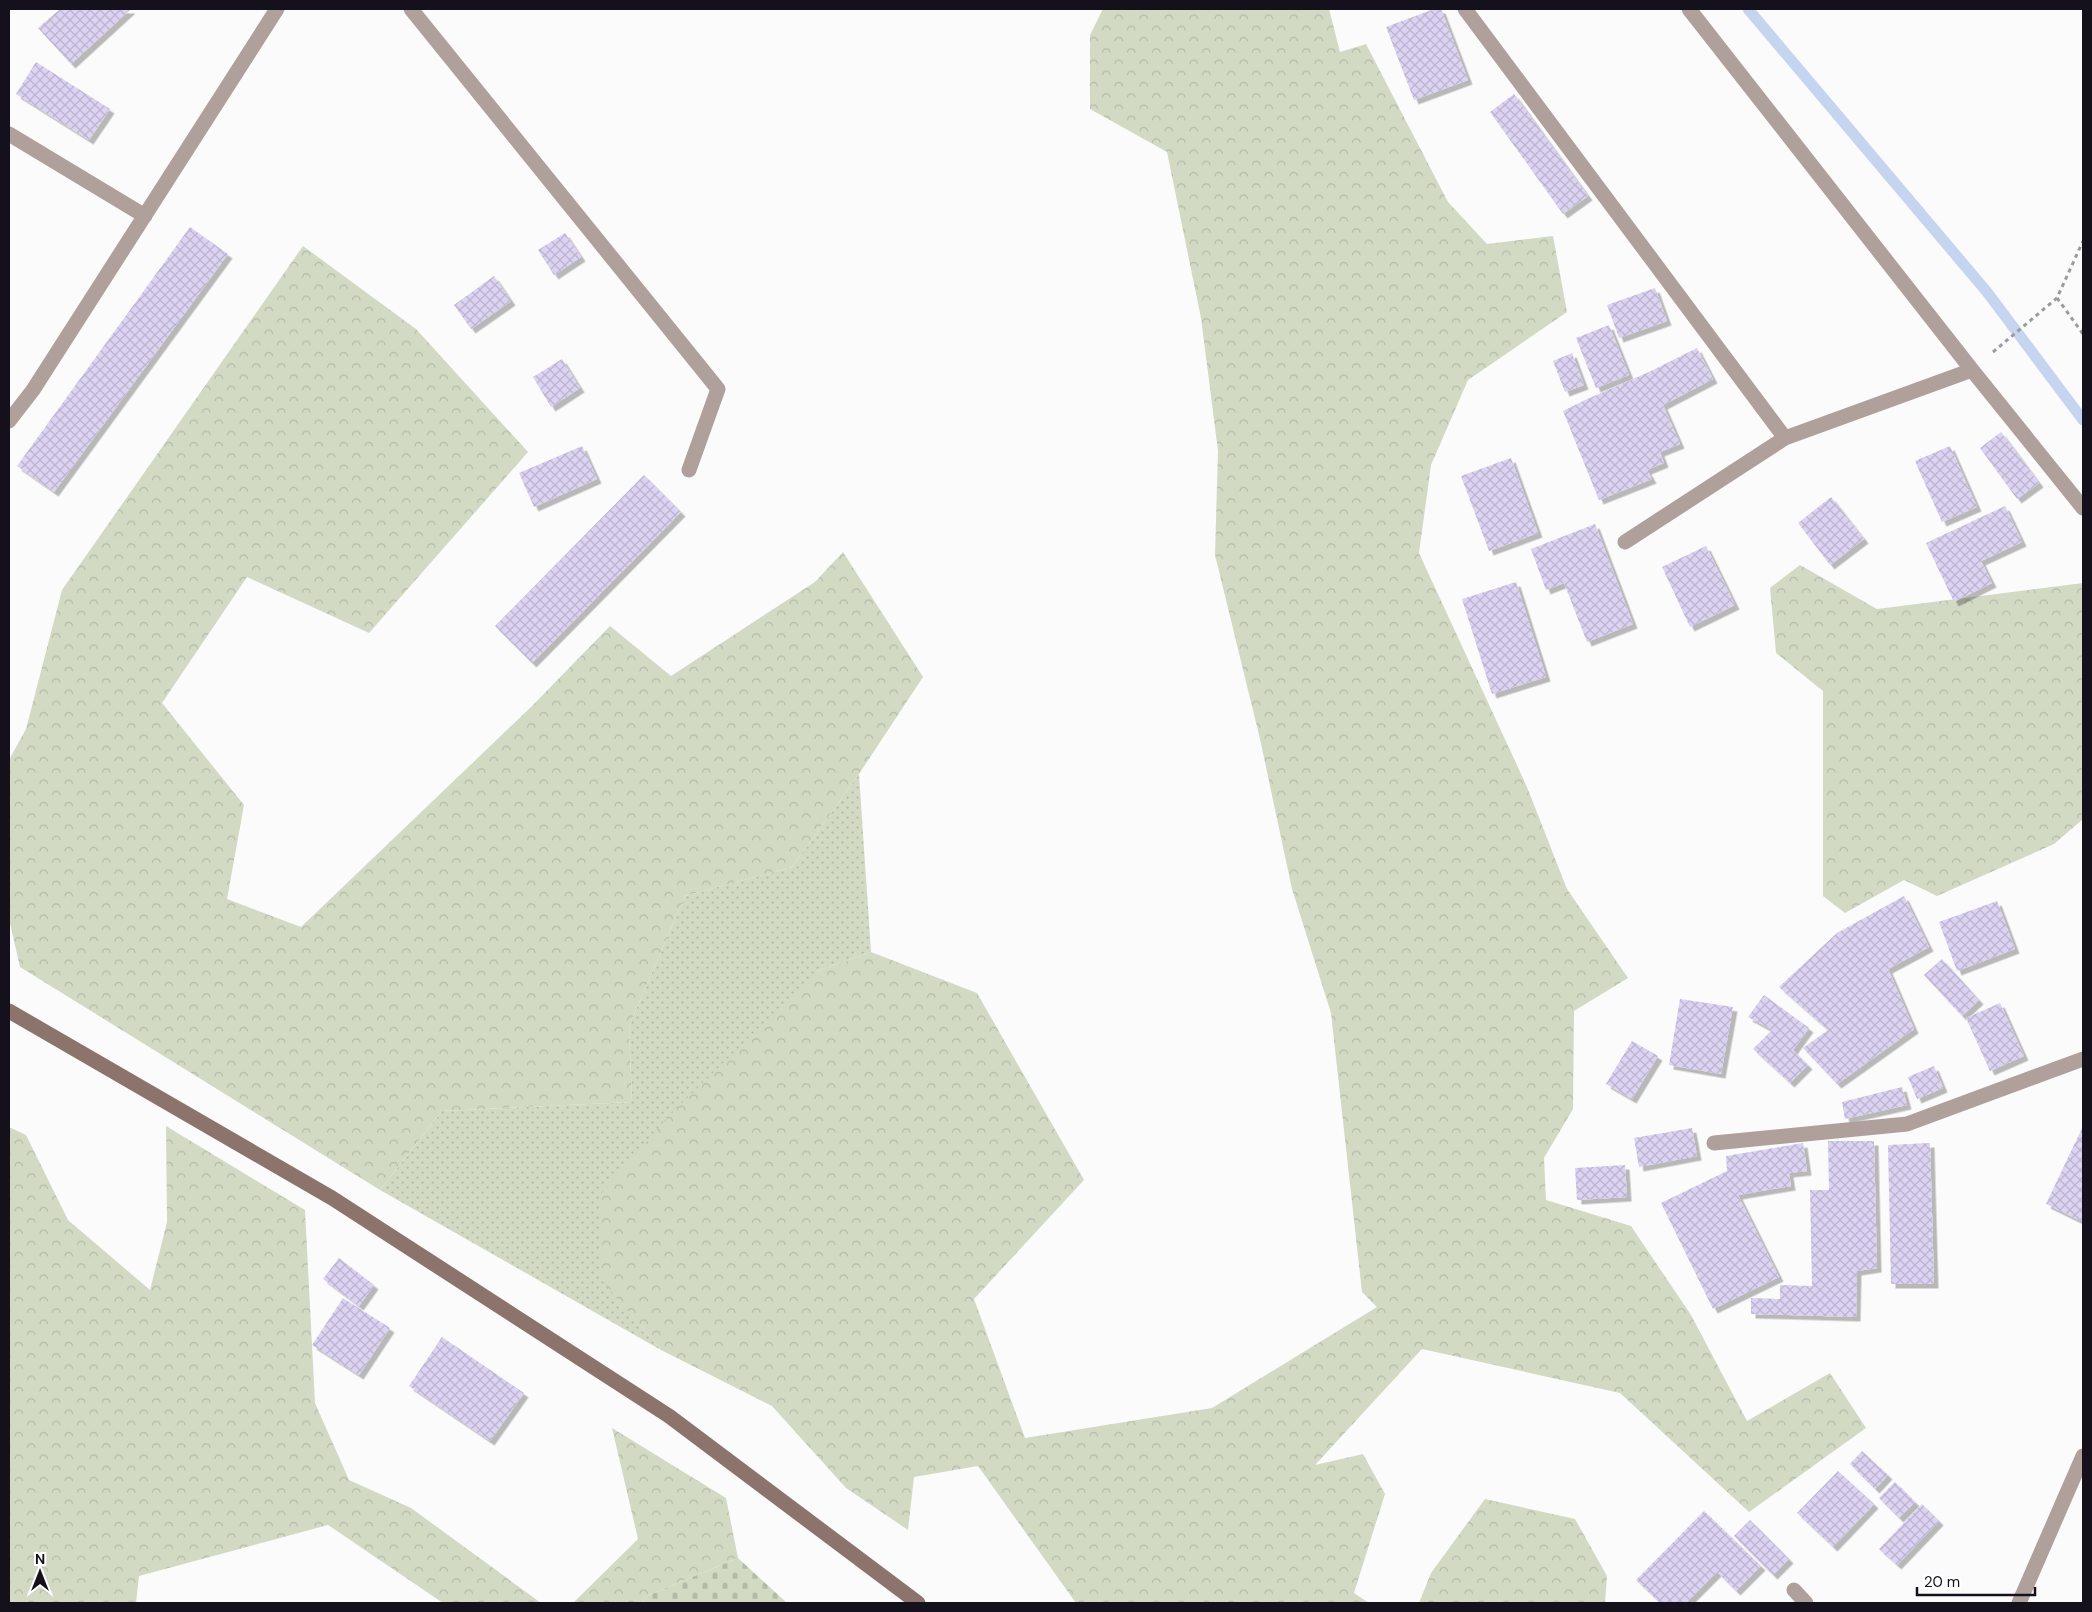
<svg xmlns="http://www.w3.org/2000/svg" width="2092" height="1612" font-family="'DM Sans',sans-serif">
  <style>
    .grass { fill: url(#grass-dots) }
    .forest { fill: url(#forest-crowns) }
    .cemetery { fill: url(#cemetery-stones) }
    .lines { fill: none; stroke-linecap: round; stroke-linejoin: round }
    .stream { stroke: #c5d5f0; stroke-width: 11 }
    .building { fill: url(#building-cross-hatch); filter: url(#shadow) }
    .path { stroke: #9b9a9e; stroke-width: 3; stroke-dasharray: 4 4; stroke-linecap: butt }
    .lane { stroke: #b0a09b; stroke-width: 15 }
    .street { stroke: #b0a09b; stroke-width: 15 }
    .secondary { stroke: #8c746d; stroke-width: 15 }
  </style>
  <defs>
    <pattern id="grass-dots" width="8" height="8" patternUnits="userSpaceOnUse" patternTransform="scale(1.25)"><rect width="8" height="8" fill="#d2dac4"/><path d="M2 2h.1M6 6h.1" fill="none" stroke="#b3baa8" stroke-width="1.8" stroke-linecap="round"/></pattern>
    <pattern id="forest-crowns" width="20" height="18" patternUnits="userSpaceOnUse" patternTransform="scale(1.25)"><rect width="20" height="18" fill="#d2dac4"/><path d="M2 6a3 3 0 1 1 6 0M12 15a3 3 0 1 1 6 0" fill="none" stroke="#b3baa8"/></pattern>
    <pattern id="cemetery-stones" width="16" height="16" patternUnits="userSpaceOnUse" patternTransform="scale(1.25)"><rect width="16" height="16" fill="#d2dac4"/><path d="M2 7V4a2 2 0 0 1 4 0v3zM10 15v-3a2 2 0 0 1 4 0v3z" fill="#b3baa8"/></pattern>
    <pattern id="building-cross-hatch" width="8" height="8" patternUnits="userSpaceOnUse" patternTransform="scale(1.25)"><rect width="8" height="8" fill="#dcd2f2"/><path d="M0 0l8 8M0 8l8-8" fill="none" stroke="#bcb3cf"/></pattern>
    <filter id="shadow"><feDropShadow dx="4.5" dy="4.5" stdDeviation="0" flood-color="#0004"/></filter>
  </defs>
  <rect width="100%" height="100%" fill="#fbfbfb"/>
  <path class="grass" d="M859,774L871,952L817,971L602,1279L661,1350L380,1190L442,1111L632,1102L629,1026L685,896L792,867Z"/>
  <path class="forest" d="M1103,9H1329L1340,52L1366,44L1448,202L1487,244L1553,236L1567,312L1468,380L1431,465L1419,553L1527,787L1567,889L1628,978L1574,1011L1573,1109L1544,1158L1546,1200L1631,1226L1691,1315L1747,1421L1830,1373L1866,1428L1749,1512L1620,1393L1422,1349L1315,1465L1363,1454L1385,1494L1354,1593L1369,1603H1076L978,1466L914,1477L908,1530L846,1488L772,1406L661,1350L601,1279V1194L667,1118L817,971L871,952L977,993L1084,1180L974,1299L1025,1438L1212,1408L1377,1307L1362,1292L1331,1013L1292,889L1260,739L1215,555L1218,451L1201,318L1167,152L1090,109V35Z
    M303,246L416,329L528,452L369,633L247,577L162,703L244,805L227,899L301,927L531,707L610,626L671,676L815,582L843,552L923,677L859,774L792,867L685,896L629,1026L632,1102L442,1111L380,1190L20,967L9,919V760L26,729L62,590Z
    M1800,565L1877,609L2083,583V819L2054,844L1937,896L1904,880L1845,913L1823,896V691L1776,653L1770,588Z
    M166,1126L305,1210L315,1403L349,1480L411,1508L541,1603H443L328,1525L139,1576L136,1603H9V1127L26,1135L68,1220L150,1290L167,1222Z
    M612,1428L726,1498L738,1558L649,1595L641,1603H573L638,1539Z
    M1485,1499L1575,1519L1607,1576L1605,1603H1419L1431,1573Z"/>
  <path class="cemetery" d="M738,1558L787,1603H641L649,1595Z"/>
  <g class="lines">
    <path class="stream" d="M1748,9L1987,292L2083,420"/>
  </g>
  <path class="building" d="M60,9H131L71,64L38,28Z
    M1434,9H1441L1468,80L1414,100L1386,27Z
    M36,62L110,109L89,140L16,94Z
    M1514,94L1588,196L1563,214L1490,112Z
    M190,227L228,254L54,492L17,466Z
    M565,233L581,257L554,275L538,250Z
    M494,276L511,301L471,329L454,305Z
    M1655,288L1667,321L1619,338L1607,305Z
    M1609,325L1629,375L1596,388L1576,338Z
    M1697,348L1713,379L1663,405L1680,444L1660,452L1664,463L1647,470L1652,479L1599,500L1563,411L1585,400L1649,372Z
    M1572,353L1584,385L1565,392L1553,361Z
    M562,359L580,388L551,407L533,377Z
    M2001,432L2039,483L2017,499L1980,448Z
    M582,446L597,479L534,507L519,473Z
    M1950,446L1977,507L1942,522L1915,461Z
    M1511,458L1538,533L1489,551L1461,476Z
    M644,475L681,512L532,663L495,626Z
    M1831,497L1864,539L1830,565L1798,523Z
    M2005,506L2022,542L1981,561L1992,583L1954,602L1926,543Z
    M1595,524L1633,624L1587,642L1564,583L1546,590L1531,549Z
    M1706,546L1735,605L1690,627L1662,567Z
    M1516,582L1546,677L1492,694L1462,599Z
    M1904,896L1929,947L1888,969L1914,1029L1837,1084L1803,1048L1828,1030L1779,987L1837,933Z
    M1997,901L2015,949L1957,971L1939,922Z
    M1942,959L1979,1000L1962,1016L1924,975Z
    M1764,995L1809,1028L1793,1050L1808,1065L1790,1083L1753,1049L1772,1030L1748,1017Z
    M1680,999L1733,1007L1721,1074L1669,1065Z
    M2000,1003L2024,1056L1990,1071L1966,1018Z
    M1632,1041L1658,1056L1632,1099L1606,1084Z
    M1934,1066L1943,1088L1917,1099L1908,1077Z
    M1902,1087L1907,1105L1845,1119L1842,1102Z
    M2083,1126V1222L2046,1204Z
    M1692,1128L1697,1156L1639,1167L1634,1138Z
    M1828,1141H1874L1877,1268L1857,1271L1856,1317L1751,1314V1298L1780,1299V1285L1812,1286L1810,1190H1829Z
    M1803,1143L1807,1171L1789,1173L1791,1186L1738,1195L1779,1277L1713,1309L1661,1203L1727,1171L1726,1156Z
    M1930,1143L1934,1284H1891L1888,1145Z
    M1625,1165L1627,1197L1577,1200L1575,1168Z
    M339,1258L374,1285L359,1306L323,1279Z
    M343,1298L390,1328L359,1375L312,1345Z
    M442,1337L524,1393L490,1441L409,1386Z
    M1862,1451L1888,1475L1875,1489L1850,1464Z
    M1838,1471L1874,1504L1833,1547L1797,1513Z
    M1895,1482L1915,1502L1899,1518L1879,1498Z
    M1922,1504L1939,1521L1897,1565L1879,1549Z
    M1704,1511L1761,1566L1736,1591L1717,1572L1686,1603H1660L1636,1580Z
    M1750,1520L1789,1559L1773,1575L1734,1536Z"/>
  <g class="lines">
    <path class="path" d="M2057,298L2083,334
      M1993,352L2057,298L2083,241"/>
    <path class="lane" d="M1794,1590L1806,1603"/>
    <path class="street" d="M411,9L718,389L689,470
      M1465,9L1785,438L1972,370
      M1689,9L1972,370L2083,508
      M9,134L145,216
      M9,421L33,390L277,9
      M1625,542L1785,438
      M1714,1143L1907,1124L2083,1059
      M2019,1603L2083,1456"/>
    <path class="secondary" d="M9,1011L332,1198L669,1416L918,1603"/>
  </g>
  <rect width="2092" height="1612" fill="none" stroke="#15111c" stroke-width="20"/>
  <g transform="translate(40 1572)" stroke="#ffffff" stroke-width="4" paint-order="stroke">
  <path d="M0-4L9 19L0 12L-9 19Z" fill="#15111c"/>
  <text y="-8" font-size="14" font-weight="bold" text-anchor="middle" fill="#15111c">N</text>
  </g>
  <path d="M1917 1587v8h118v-8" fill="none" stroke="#15111c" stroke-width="2.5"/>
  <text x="1924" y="1587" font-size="15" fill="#15111c" stroke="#ffffff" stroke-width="4" paint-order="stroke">20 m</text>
</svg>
